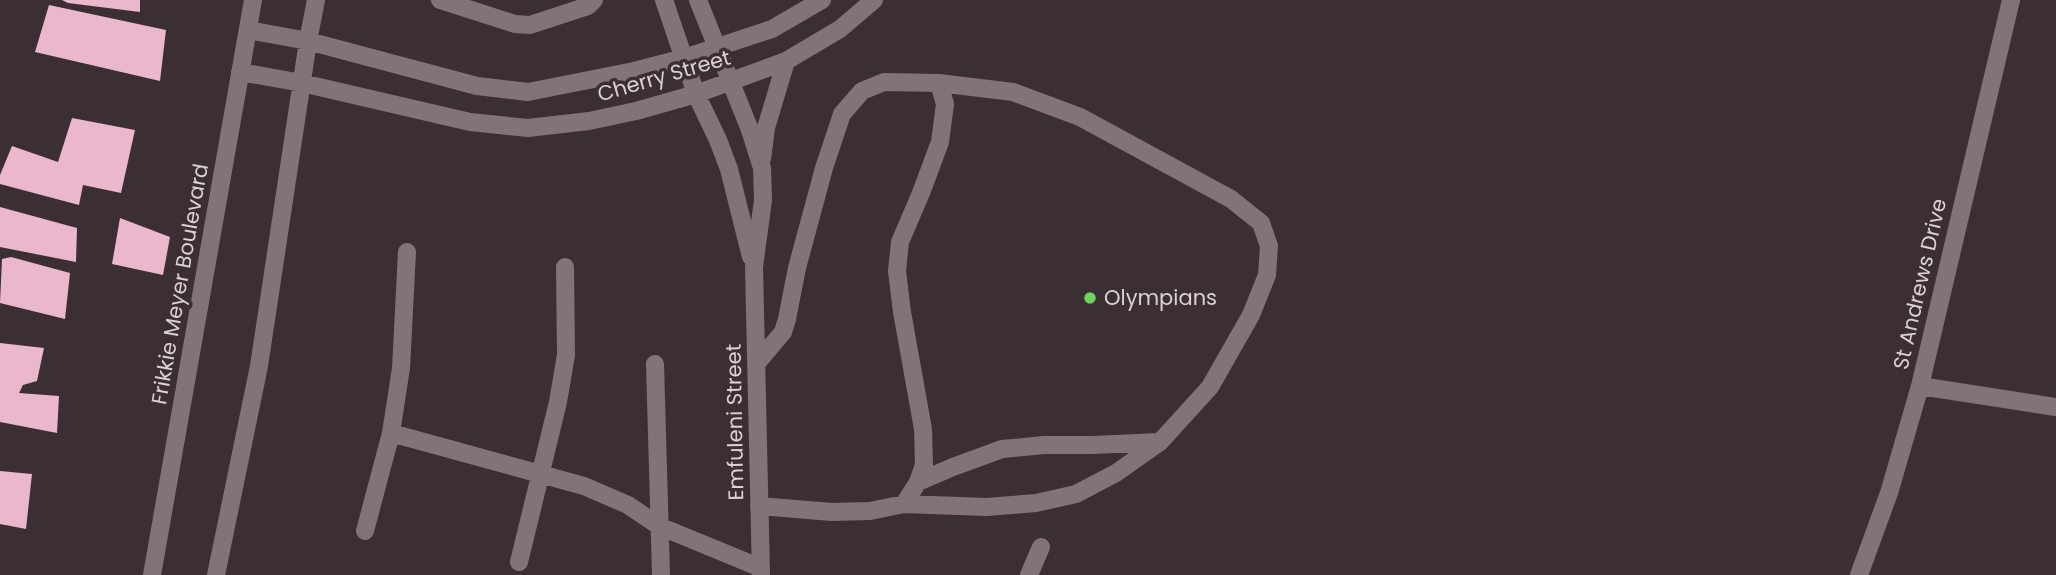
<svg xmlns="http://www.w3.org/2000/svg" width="2056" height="575" font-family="Poppins,sans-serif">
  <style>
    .building { fill: #eab7cd }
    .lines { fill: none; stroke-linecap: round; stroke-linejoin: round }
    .minor { stroke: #837379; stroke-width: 18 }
    .poi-dot { fill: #6ed360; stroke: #3c2f34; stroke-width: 2.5 }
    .labels { text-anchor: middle; stroke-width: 7; stroke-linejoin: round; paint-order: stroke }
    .street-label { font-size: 21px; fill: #dad1d4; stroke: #3c2f34 }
    .poi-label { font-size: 21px; fill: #dad1d4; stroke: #3c2f34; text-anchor: start }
  </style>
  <rect width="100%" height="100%" fill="#3c2f34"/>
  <path class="building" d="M62,0H140V12L68,3Z
    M49,5L166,30L160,81L35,52Z
    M72,118L135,130L121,193L83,185L79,205L0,184V175L12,146L58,162Z
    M0,207L77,228L76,262L0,247Z
    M120,218L170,237L163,275L112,264Z
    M11,257L70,273L65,319L0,303L2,259Z
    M0,343L44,348L37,381L23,385L19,393L59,396L57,433L0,422Z
    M0,471L32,474L26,529L0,524Z"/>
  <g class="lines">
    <path class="minor" d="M440,0L515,24L530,25L588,6L594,0
      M664,0L696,94L718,140L729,169L751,257
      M698,0L750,130L762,168L763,200L754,267L761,575
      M248,30L308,41L477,86L528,92L634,71L684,58L772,29L822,0
      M240,72L302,83L470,122L528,128L589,121L636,111L696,94L786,61L840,29L874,0
      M762,159L766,128L786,61
      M655,364L661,575
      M756,364L783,332L787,319L797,268L824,168L842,114L862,91L884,82L939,83
      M1920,386L2056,407
      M391,433L584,486L628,505L659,526L761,568
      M918,482L953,467L1002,449L1044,445H1092L1160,442
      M759,506L832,512L870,511L904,504L918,482L924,465L923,429L902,312L897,271L900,242L921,193L940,142L945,104L939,83L1013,92L1080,117L1231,199L1261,223L1269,246L1267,275L1251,315L1210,387L1160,442L1116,473L1076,494L1036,503L987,507L904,504
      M365,531L391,433L401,368L407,252
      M519,562L558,402L566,355L565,267
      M152,575L253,0
      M216,575L259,366L308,41L316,0
      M1029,575L1041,547
      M1859,575L1889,493L1920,386L2011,0"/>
  </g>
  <circle class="poi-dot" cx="1090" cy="298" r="7"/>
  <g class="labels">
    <g class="street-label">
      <text transform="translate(664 76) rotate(-16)" y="7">Cherry Street</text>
      <text transform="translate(180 284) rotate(-80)" y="7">Frikkie Meyer Boulevard</text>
      <text transform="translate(1920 284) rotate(-77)" y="7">St Andrews Drive</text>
      <text transform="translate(735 422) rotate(-91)" y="7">Emfuleni Street</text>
    </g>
    <g class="poi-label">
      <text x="1104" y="305">Olympians</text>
    </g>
  </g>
</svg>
